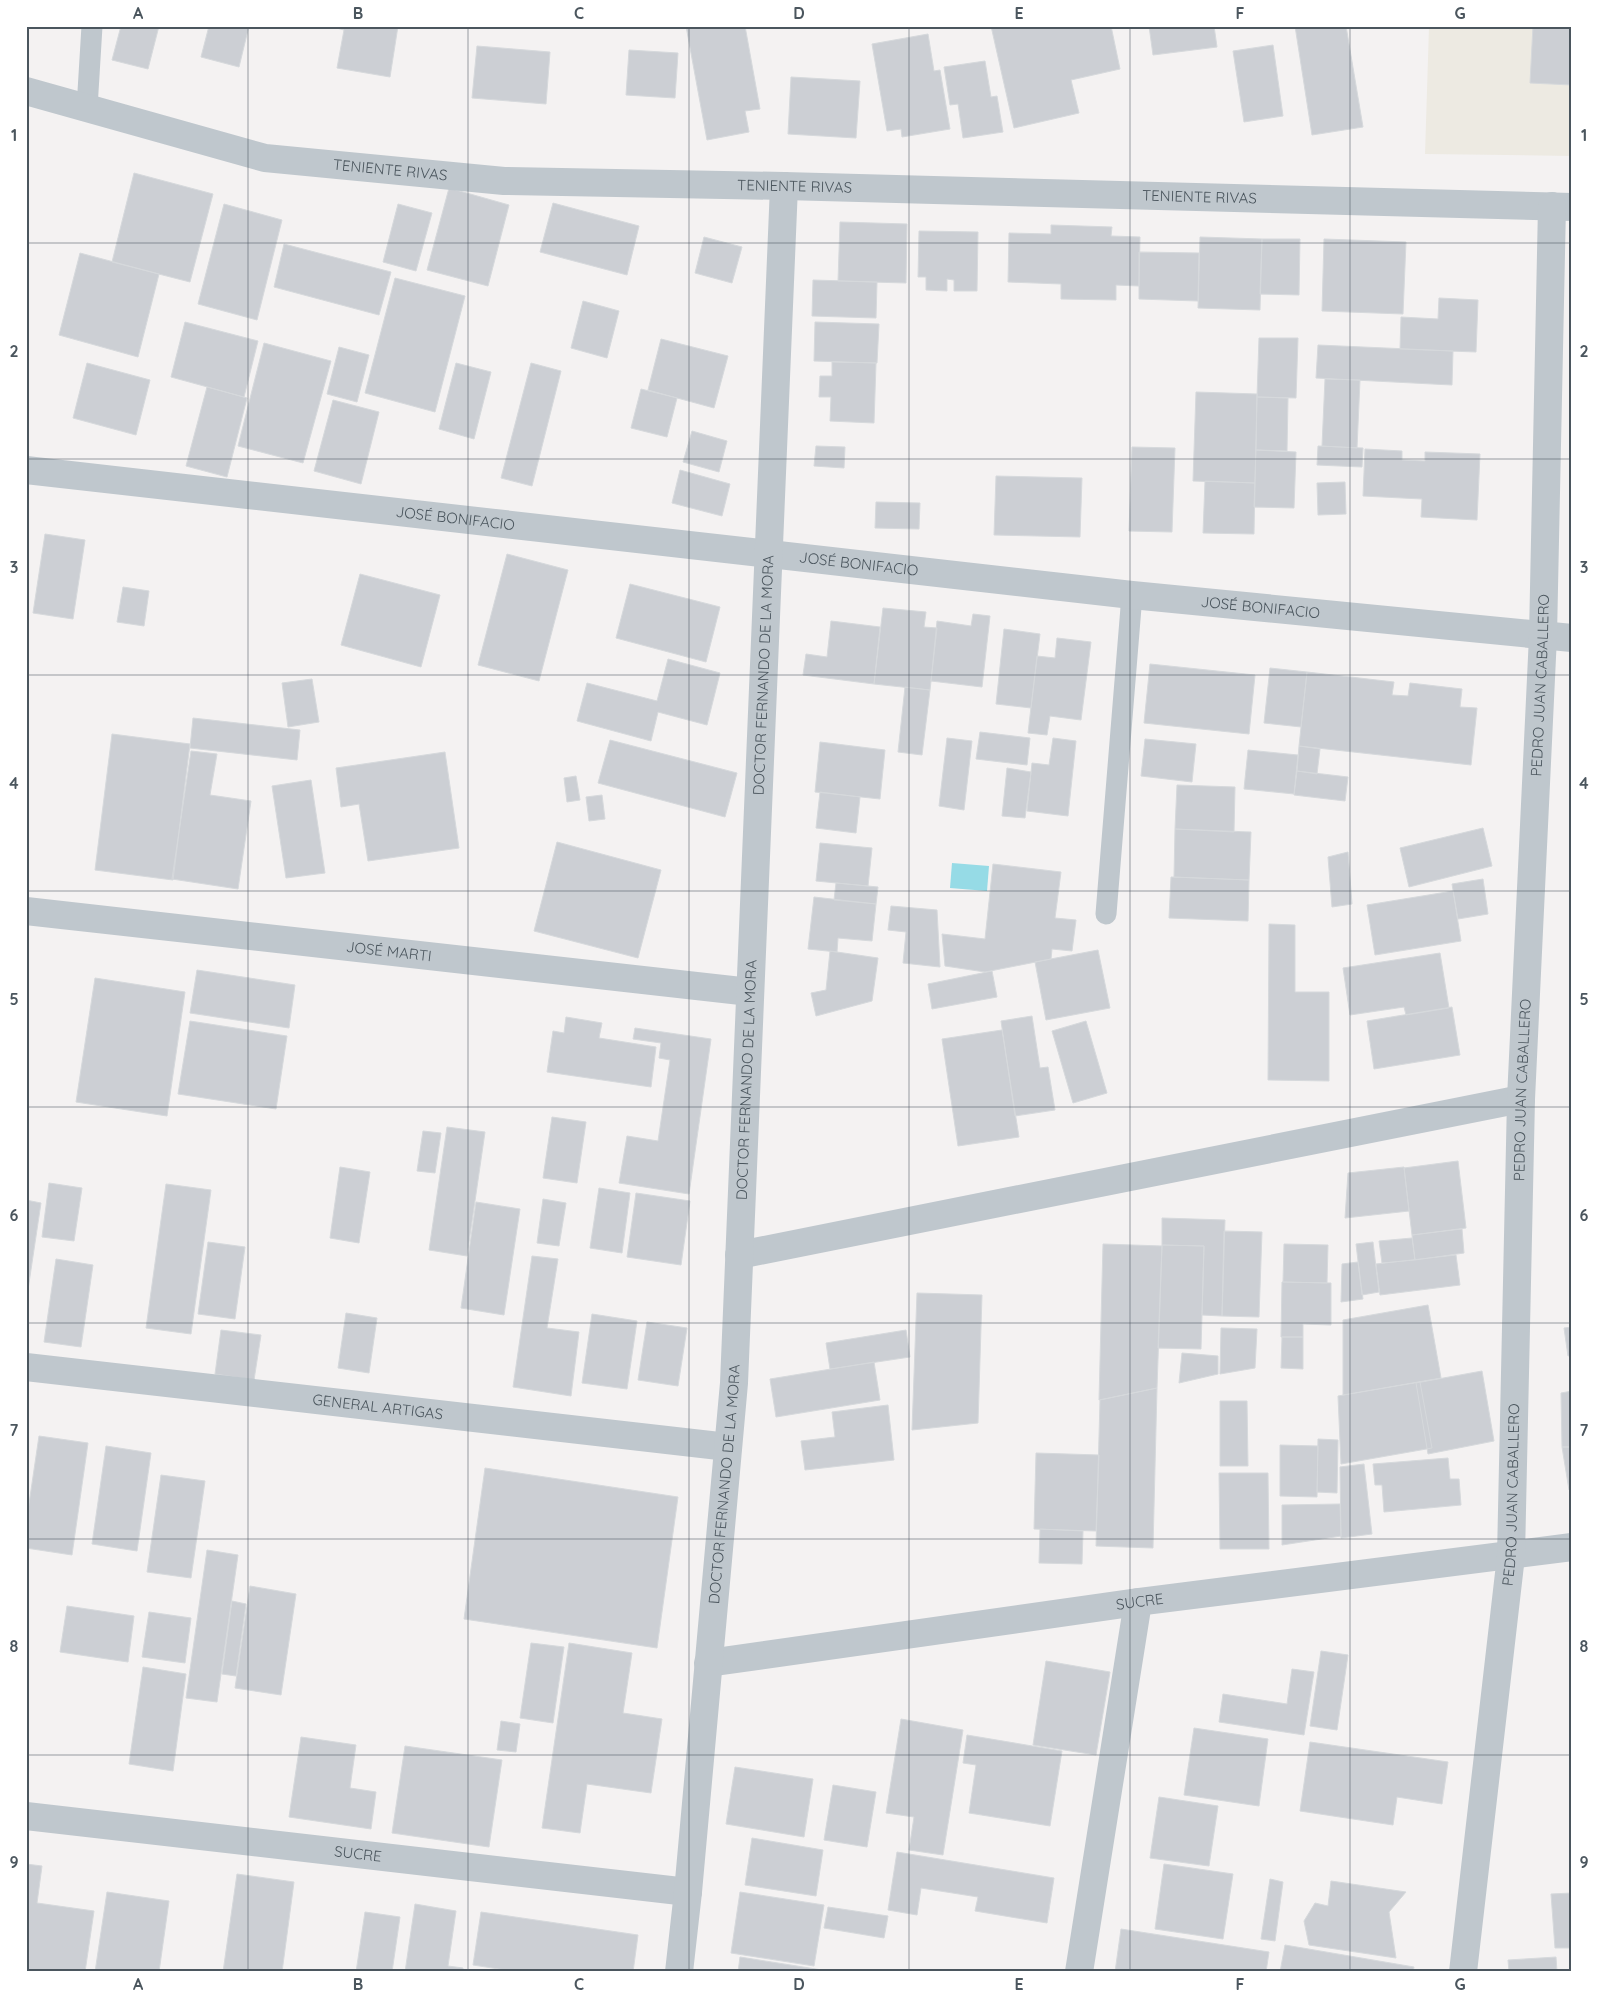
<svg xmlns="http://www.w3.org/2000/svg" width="1598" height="1998" font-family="Quicksand,sans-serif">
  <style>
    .commercial { fill: #edeae2 }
    .water { fill: #96dbe6 }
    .building { fill: #cccfd4; stroke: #d6d9dc }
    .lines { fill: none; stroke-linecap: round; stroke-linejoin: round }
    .service { stroke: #bfc7cd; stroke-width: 21 }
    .minor { stroke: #bfc7cd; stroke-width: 28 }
    .grid { fill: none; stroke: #4b565e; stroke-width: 1; stroke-opacity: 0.55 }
    .labels { text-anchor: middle; stroke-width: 4.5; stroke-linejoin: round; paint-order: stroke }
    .street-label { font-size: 15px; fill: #4b565e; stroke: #fff }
    .neatline { fill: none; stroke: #4b565e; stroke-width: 2 }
    .grid-label { font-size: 16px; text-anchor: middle; font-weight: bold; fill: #4b565e }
  </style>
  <rect width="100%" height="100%" fill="#f4f2f2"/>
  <path class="commercial" d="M1429,26H1572V156L1425,154Z"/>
  <path class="water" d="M952,863L989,866L987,891L950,888Z"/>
  <path class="building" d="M121,26H159L148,69L112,60Z
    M209,26H249L239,67L201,57Z
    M329,26H398L390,77L337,68L344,30Z
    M686,26H745L760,109L745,111L749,132L707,140Z
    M991,26H1111L1120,69L1071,80L1079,113L1014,128Z
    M1149,26H1214L1217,47L1153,55Z
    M1295,26H1346L1363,127L1312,135Z
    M1533,26H1572V85L1530,83Z
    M928,34L934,71L940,70L950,129L902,137L901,129L887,131L872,44Z
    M1273,45L1283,116L1244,122L1233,51Z
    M477,46L550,52L546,104L472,98Z
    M629,50L678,53L675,98L626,95Z
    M985,61L991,97L997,96L1003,132L963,138L958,104L950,105L944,67Z
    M791,77L860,81L856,138L788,134Z
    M134,173L213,194L190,282L112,262Z
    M449,188L509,205L488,286L427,270Z
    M553,203L639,226L627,275L540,252Z
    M224,204L282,220L257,320L198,304Z
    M398,204L432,213L416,271L383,262Z
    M840,222L907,224L906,283L838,281Z
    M1051,225L1112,227L1111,236L1140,237L1139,286L1116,285V300L1061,299V284L1008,282L1009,233L1051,234Z
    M919,231L978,232L977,291H954V280L947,279V291L926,290V277H918Z
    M704,237L742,247L732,283L695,273Z
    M1200,237L1262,239L1260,310L1198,308Z
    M1262,239H1300L1299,295L1260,294Z
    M1324,239L1406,242L1403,314L1322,311Z
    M284,244L391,272L379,315L274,287Z
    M1139,252L1199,253L1198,301L1139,299Z
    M80,253L159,274L138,357L59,335Z
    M395,278L465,296L435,412L365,393Z
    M813,280L877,282L876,318L812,316Z
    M1439,298L1478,300L1476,352L1400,349L1401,317L1438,319Z
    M583,301L619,311L607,358L571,348Z
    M185,322L258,341L244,397L171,377Z
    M815,322L879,324L877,363L814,361Z
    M1259,338H1298L1296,398L1257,397Z
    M661,339L728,356L714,408L648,390Z
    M264,343L331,361L303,463L238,446Z
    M1318,345L1453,351L1452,385L1316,378Z
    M339,347L369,355L357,402L327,394Z
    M832,362L876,363L874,423L830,421L831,397H819L820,376H832Z
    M87,363L150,380L136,435L73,418Z
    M456,363L491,372L474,439L439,429Z
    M531,363L561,371L532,486L501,478Z
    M1325,379L1360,380L1357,448L1322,446Z
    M207,387L247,398L227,477L186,466Z
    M641,389L677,398L667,437L631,428Z
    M1196,392L1257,394L1255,483L1193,481Z
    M1257,397L1288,398L1287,451L1256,450Z
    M333,400L379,412L361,484L314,471Z
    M692,431L727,441L719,472L683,462Z
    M816,446L845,447L844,468L814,466Z
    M1318,446L1363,448L1362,467L1317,465Z
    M1132,447L1175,448L1172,532L1129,531Z
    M1365,449L1402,451V460L1425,461V452L1480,454L1477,520L1421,517L1422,499L1363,496Z
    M1256,450L1296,452L1294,508L1254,507Z
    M680,470L730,484L722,516L672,503Z
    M996,476L1082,478L1080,537L994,535Z
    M1205,481L1255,483L1254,534L1203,533Z
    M1345,482L1346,514L1318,515L1317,483Z
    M876,502L920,503L919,529L875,528Z
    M45,534L85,540L73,619L33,613Z
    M507,554L568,570L539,681L478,665Z
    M360,574L440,595L421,667L341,645Z
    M630,584L720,607L706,662L616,638Z
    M123,587L149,591L144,626L117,622Z
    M883,608L926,612L924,627L937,628L930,690L874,684Z
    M973,614L990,616L982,687L931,681L937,621L971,626Z
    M831,621L880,627L874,684L803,675L806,654L827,657Z
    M1004,629L1040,634L1031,708L996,704Z
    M1057,638L1091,642L1081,720L1050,716L1047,735L1028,733L1037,656L1055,658Z
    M668,659L720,673L707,725L658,712L651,741L577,721L587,683L657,701Z
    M1150,664L1255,675L1249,734L1144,723Z
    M1270,668L1307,672L1301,727L1264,723Z
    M1307,672L1394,682L1392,695L1408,696L1410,683L1462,689L1460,707L1477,708L1471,765L1299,746Z
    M312,679L319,722L288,727L282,683Z
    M905,687L930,690L922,755L898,752Z
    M193,718L300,730L297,760L190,748Z
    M980,732L1030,738L1027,765L976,759Z
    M112,734L190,744L173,880L95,870Z
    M947,738L972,741L964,810L939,806Z
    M1053,738L1076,741L1068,816L1027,811L1032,763L1049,765Z
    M1145,739L1196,744L1192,782L1141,776Z
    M610,740L737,773L725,817L598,783Z
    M820,742L885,750L880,799L815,792Z
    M1299,746L1320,749L1317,774L1297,771Z
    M1248,750L1298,755L1294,794L1244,789Z
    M191,751L217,754L210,795L251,801L238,889L172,879Z
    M445,752L459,848L368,861L359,804L341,807L336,768Z
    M1007,768L1031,772L1025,818L1002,816Z
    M1297,771L1348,777L1345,801L1294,795Z
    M576,776L580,800L567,802L564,778Z
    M311,780L325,873L286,878L272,786Z
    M1177,785L1235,787L1234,832L1175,829Z
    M820,792L860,797L856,833L816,828Z
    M602,795L605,819L589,821L586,797Z
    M1483,828L1492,866L1409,887L1400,848Z
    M1175,829L1251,832L1249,880L1174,877Z
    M557,842L661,870L638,958L534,931Z
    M820,843L872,848L868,886L816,881Z
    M1348,852L1352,904L1332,907L1328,857Z
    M993,864L1061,872L1055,918L1076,920L1072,951L1052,949L1051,959L985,972L945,966L942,934L985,939Z
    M1171,877L1249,880L1248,921L1169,918Z
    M1483,879L1488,914L1458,919L1452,884Z
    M836,883L878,887L876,904L834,900Z
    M1453,891L1461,941L1375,955L1367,905Z
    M814,897L876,904L872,941L838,938L837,952L808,949Z
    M891,906L937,910L940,967L903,963L906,932L888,930Z
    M1269,924L1295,925V992H1329V1081L1268,1080Z
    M1098,950L1110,1008L1046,1020L1035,962Z
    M830,951L878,958L872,1001L816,1016L811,993L826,990Z
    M1440,953L1449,1008L1406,1015L1404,1007L1350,1015L1343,968Z
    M197,970L295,985L289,1028L190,1013Z
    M992,971L997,997L932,1009L928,984Z
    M95,978L185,992L167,1116L76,1102Z
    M1452,1007L1460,1055L1374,1069L1367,1021Z
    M1032,1016L1040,1068L1048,1067L1055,1110L1015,1116L1001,1021Z
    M566,1017L602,1023L599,1038L656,1047L651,1087L547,1072L553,1031L564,1033Z
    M190,1021L287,1036L276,1109L178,1094Z
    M1086,1021L1107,1093L1073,1103L1052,1031Z
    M635,1028L711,1039L689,1194L619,1183L627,1136L658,1141L670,1060L659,1058L661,1043L633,1039Z
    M1002,1030L1019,1137L958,1146L942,1039Z
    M552,1117L586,1122L577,1183L543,1178Z
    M447,1127L485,1132L467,1256L429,1250Z
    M423,1131L441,1133L435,1173L417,1171Z
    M1458,1161L1466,1228L1412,1235L1404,1168Z
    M340,1167L370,1172L359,1243L330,1238Z
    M1404,1167L1409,1211L1345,1218L1348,1173Z
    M49,1183L82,1188L74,1241L42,1237Z
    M166,1184L211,1190L191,1334L146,1328Z
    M599,1188L630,1193L622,1253L590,1248Z
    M636,1193L690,1201L681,1265L627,1257Z
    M543,1199L566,1203L559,1246L537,1243Z
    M26,1200L41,1203L26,1303Z
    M476,1202L520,1209L504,1315L461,1308Z
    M1162,1218L1225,1220L1222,1316L1202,1315L1204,1246L1162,1245Z
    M1462,1229L1464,1253L1415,1260L1412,1235Z
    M1224,1231L1262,1232L1259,1317L1222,1316Z
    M1412,1238L1415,1260L1382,1263L1379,1241Z
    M208,1242L245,1247L235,1319L198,1314Z
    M1373,1242L1379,1292L1362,1295L1356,1244Z
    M1103,1244L1162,1246L1157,1388L1099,1400Z
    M1284,1244L1328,1245L1327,1283L1283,1282Z
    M1162,1245L1204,1246L1201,1349L1158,1348Z
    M1456,1255L1460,1285L1380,1295L1376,1264Z
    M532,1256L558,1259L547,1328L579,1332L571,1396L513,1387Z
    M56,1259L93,1265L81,1347L44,1342Z
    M1358,1262L1363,1299L1341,1302L1342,1264Z
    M1282,1282L1331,1283V1325L1303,1324V1337H1281Z
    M917,1293L982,1295L978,1423L912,1430Z
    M1428,1305L1441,1378L1343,1395V1320Z
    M346,1313L377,1318L369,1373L338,1368Z
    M592,1314L637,1321L627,1389L582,1383Z
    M647,1322L687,1328L678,1386L638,1380Z
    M1572,1327V1355L1568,1356L1564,1328Z
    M1221,1328L1257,1329L1255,1368L1220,1374Z
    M221,1330L261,1335L254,1380L215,1374Z
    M906,1330L910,1357L830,1369L826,1343Z
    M1282,1337H1303V1369L1281,1368Z
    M1182,1353L1218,1356V1374L1179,1383Z
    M874,1362L880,1400L776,1417L770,1379Z
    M1482,1371L1494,1441L1428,1454L1416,1383Z
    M1420,1382L1432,1448L1341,1464L1338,1396Z
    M1157,1388L1153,1548L1096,1546L1100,1400Z
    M1572,1391V1447H1562L1561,1393Z
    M1220,1401H1247L1248,1466H1220Z
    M888,1405L894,1460L805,1470L801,1441L835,1437L832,1412Z
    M39,1436L88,1443L72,1555L26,1548V1524Z
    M1318,1439L1338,1440L1337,1493L1317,1492Z
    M1280,1445L1318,1446L1317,1497L1280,1496Z
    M106,1446L151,1453L137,1551L92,1544Z
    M1562,1447H1572V1490H1569Z
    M1036,1453L1099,1455L1096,1531L1034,1529Z
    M1448,1458L1450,1479H1459L1461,1505L1384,1512L1382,1485H1375L1373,1464Z
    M1364,1464L1372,1534L1341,1538L1340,1467Z
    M485,1468L678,1497L657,1648L464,1619Z
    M1219,1473H1268L1269,1549H1220Z
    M161,1475L205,1481L191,1578L147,1572Z
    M1340,1504L1341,1536L1282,1545V1505Z
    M1040,1529L1083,1531L1082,1564L1039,1563Z
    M207,1550L238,1555L217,1702L186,1698Z
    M250,1586L296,1594L281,1695L235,1688Z
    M232,1601L246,1604L236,1676L222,1674Z
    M67,1606L134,1616L128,1662L60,1652Z
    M149,1612L191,1618L185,1663L142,1657Z
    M531,1643L564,1647L553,1723L520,1718Z
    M569,1643L632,1653L623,1713L662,1719L651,1793L587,1784L580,1833L542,1828Z
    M1321,1651L1348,1655L1337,1730L1310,1726Z
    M1046,1661L1110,1672L1096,1755L1033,1745Z
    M143,1667L186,1674L173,1771L129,1764Z
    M1292,1669L1314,1672L1304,1735L1219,1722L1223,1694L1287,1704Z
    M901,1719L963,1730L943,1855L909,1850L914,1817L886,1813Z
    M501,1721L520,1724L516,1752L497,1750Z
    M1194,1728L1268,1739L1259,1806L1184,1795Z
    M967,1735L1062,1751L1050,1826L969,1813L976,1765L963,1763Z
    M301,1737L356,1745L350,1788L376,1792L371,1829L289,1817Z
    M1310,1742L1448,1762L1442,1804L1397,1797L1393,1825L1300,1811Z
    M405,1746L502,1760L489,1847L392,1833Z
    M735,1767L813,1779L804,1837L726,1824Z
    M833,1785L876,1792L867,1847L824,1840Z
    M1159,1797L1218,1806L1209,1866L1150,1858Z
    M752,1838L823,1850L816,1896L745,1885Z
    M897,1852L1054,1878L1047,1923L975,1911L978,1897L921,1888L917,1915L888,1910Z
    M26,1864L42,1866L37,1903L94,1911L85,1972H26Z
    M1164,1864L1233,1874L1223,1939L1155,1929Z
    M237,1874L294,1882L282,1972H223Z
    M1270,1879L1283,1882L1275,1941L1261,1939Z
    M1331,1881L1406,1892L1389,1912L1396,1958L1309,1945L1304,1921L1315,1903L1328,1906Z
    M107,1892L169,1901L159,1972H95Z
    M740,1892L824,1905L814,1966L731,1953Z
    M1572,1893V1948H1555L1551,1894Z
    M415,1904L456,1911L448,1966L463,1968V1972H405Z
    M828,1907L888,1916L884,1938L824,1928Z
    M365,1912L400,1917L392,1972H356Z
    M481,1912L638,1935L633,1972H518L473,1965Z
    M1121,1929L1269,1952L1266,1972H1115Z
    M1285,1945L1414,1967L1413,1972H1280Z
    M740,1957L822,1970V1972H738Z
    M1556,1957L1557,1972H1509L1508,1960Z"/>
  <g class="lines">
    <path class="service" d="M87,108L92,26
      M1106,914L1132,595"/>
    <g class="minor">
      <path id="s1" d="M26,91L265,158L504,181L784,186L1572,207"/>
      <path id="s2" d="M26,470L1132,595L1572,638"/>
      <path id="s3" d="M26,911L750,992"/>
      <path d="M739,1255L1521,1099"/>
      <path id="s4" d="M26,1367L728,1447"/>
      <path id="s5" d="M708,1663L1138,1602L1572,1547"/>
      <path id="s6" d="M26,1816L688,1892"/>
      <path id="s7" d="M679,1972L688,1892L734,1383L784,186"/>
      <path d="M1079,1972L1138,1602"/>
      <path id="s8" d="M1463,1972L1511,1556L1521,1099L1543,636L1552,206"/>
    </g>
  </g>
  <path class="grid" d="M248,26V1972M468,26V1972M689,26V1972M909,26V1972M1130,26V1972M1350,26V1972M26,243H1572M26,459H1572M26,675H1572M26,891H1572M26,1107H1572M26,1323H1572M26,1539H1572M26,1755H1572"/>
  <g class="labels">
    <g class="street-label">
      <text dy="5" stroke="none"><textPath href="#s1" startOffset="374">TENIENTE RIVAS</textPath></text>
      <text dy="5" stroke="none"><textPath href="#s1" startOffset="779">TENIENTE RIVAS</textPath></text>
      <text dy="5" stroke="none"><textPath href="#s1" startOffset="1184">TENIENTE RIVAS</textPath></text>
      <text dy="5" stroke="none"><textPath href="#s2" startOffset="432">JOSÉ BONIFACIO</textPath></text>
      <text dy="5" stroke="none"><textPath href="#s2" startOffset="838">JOSÉ BONIFACIO</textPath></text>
      <text dy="5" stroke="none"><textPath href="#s2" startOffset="1242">JOSÉ BONIFACIO</textPath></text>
      <text dy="5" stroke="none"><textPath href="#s7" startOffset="1300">DOCTOR FERNANDO DE LA MORA</textPath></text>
      <text dy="5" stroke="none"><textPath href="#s8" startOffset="1290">PEDRO JUAN CABALLERO</textPath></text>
      <text dy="5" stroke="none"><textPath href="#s3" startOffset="365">JOSÉ MARTI</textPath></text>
      <text dy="5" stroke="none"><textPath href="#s7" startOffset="895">DOCTOR FERNANDO DE LA MORA</textPath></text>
      <text dy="5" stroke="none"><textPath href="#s8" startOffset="885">PEDRO JUAN CABALLERO</textPath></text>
      <text dy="5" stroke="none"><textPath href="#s4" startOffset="354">GENERAL ARTIGAS</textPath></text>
      <text dy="5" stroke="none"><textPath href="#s7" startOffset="490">DOCTOR FERNANDO DE LA MORA</textPath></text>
      <text dy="5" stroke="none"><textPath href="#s8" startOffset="480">PEDRO JUAN CABALLERO</textPath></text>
      <text dy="5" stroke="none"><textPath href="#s5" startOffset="436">SUCRE</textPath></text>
      <text dy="5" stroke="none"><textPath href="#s6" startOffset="334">SUCRE</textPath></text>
    </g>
  </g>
  <rect width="1598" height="1998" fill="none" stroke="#ffffff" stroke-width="55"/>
  <rect x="28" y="28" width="1542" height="1942" class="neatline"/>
  <g class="grid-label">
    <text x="138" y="19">A</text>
    <text x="358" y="19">B</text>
    <text x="579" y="19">C</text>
    <text x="799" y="19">D</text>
    <text x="1019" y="19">E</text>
    <text x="1240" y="19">F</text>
    <text x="1460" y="19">G</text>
    <text x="14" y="141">1</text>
    <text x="1584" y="141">1</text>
    <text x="14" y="357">2</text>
    <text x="1584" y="357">2</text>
    <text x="14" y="573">3</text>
    <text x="1584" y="573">3</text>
    <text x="14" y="789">4</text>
    <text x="1584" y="789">4</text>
    <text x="14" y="1005">5</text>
    <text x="1584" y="1005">5</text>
    <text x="14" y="1221">6</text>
    <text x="1584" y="1221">6</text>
    <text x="14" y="1436">7</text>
    <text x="1584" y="1436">7</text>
    <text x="14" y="1652">8</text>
    <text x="1584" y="1652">8</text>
    <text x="14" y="1868">9</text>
    <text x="1584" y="1868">9</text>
    <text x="138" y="1990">A</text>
    <text x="358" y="1990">B</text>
    <text x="579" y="1990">C</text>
    <text x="799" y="1990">D</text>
    <text x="1019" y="1990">E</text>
    <text x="1240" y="1990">F</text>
    <text x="1460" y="1990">G</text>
  </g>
</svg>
